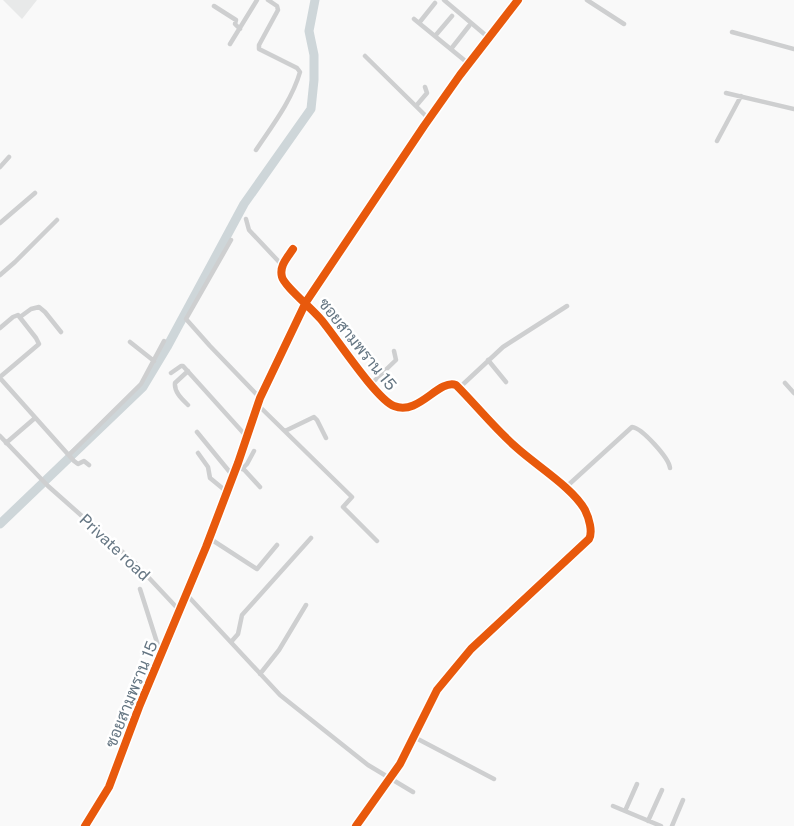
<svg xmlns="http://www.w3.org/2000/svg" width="794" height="826" font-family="'Public Sans',Sarabun,sans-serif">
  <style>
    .built { fill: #e8e9e9 }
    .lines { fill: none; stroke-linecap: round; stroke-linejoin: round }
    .river { stroke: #ced6d9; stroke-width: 9 }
    .minor { stroke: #cecfd0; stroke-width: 4.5 }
    .tertiary { stroke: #cecfd0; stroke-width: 5.5 }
    .cycleway-casing { stroke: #fff; stroke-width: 11 }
    .cycleway { stroke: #e8590c; stroke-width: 8 }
    .labels { text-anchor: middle; stroke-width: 5; stroke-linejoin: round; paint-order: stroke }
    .street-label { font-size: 16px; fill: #657683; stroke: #fff }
  </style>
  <rect width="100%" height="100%" fill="#f9f9f9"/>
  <path class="built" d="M3,0H37L22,19Z"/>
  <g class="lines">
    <path class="river" d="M0,524L143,387L167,347L244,204L311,109L314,80V55L309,31L315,0"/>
    <path class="minor" d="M444,0L489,38
      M587,0L624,24
      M214,6L236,20L235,24L240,29
      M414,19L469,64
      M419,23L435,3
      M732,32L794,49
      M435,36L452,16
      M230,44L257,0
      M451,49L469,26
      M365,56L429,119
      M726,93L794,109
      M416,106L427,93L425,87
      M717,141L741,96
      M256,150C272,126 292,100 300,72L297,68L259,49V45L278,10L277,6L268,0
      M0,167L9,157
      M246,219L249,230L282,265
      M0,223L35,193
      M231,240L186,319L210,346L260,398
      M293,249C289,254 284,261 282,267C277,282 296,294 306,302C374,200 441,96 518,0
      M0,275L15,262L57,220
      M20,317L31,309L39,307L45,312L61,332
      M0,328L13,317L18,315L36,338L39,344L0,377
      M130,342L154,361
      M488,360L506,382
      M171,373L181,366H183L247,437
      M0,378L74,461L78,464L84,461L89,465
      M785,383L794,393
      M371,384L396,360L394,351
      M459,388L503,347L567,306
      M188,405C182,399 174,392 175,383L188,371
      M258,405L352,497L343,507L377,541
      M285,431L314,417L317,420L326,438
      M197,432L233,476
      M0,436L48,486L135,563L180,611
      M6,443L35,418
      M198,453L208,467L210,478L227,492
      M69,455L141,384L164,341
      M238,463L260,487
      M242,469L247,464L254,451
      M565,488L632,427C642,428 669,458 670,468
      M209,538L257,569L277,545
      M140,589L161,655
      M187,595L280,695L368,765L413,792
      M231,642L238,634L242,615L311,538
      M260,674L279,650L306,605
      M414,737L494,779
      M613,806L661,826
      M625,811L637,784
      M648,821L662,790
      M672,826L683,800"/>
    <path class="tertiary" d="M85,826L109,787L139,707L206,547L238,463L260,398L306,302L315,311C323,322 332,333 341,345C352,359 377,399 393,406C401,409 412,406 420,403C431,397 443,380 456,385C477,406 495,429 517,448C537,466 573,488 585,510C589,518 593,532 589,539L471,649L437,690L400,764L356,826"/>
    <g class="cycleway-casing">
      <path id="cycleway" d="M293,249C287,258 279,266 282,277C284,286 315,311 323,322C337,339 377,400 394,406C419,416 438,379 456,385C477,406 495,429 517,448C537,466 573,488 585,510C589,518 593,532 589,539L471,649L437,690L400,764L356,826
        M85,826L109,787L139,707L206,547L238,463L260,398L306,302L424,126L460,75L518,0"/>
    </g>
    <use href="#cycleway" class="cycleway"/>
  </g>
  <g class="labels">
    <g class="street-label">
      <text transform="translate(358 344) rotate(51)" y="6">ซอยสามพราน 15</text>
      <text transform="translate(115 547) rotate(43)" y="6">Private road</text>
      <text transform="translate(131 694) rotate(-68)" y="6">ซอยสามพราน 15</text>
    </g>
  </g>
</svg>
